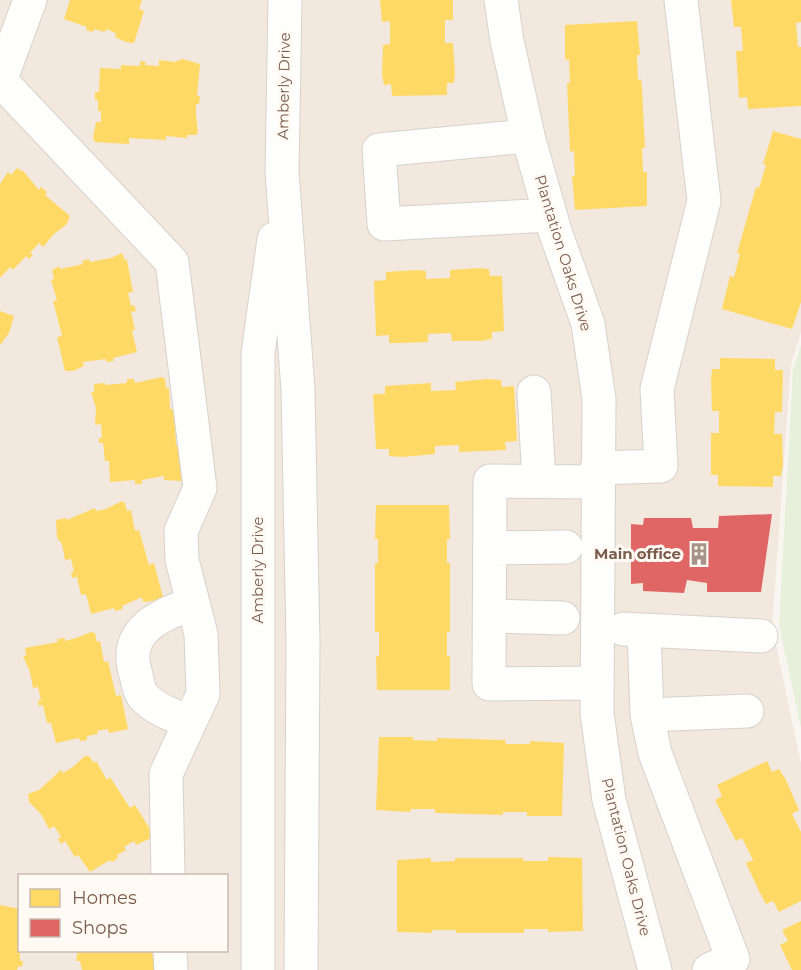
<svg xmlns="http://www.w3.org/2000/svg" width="801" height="970" font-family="Montserrat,sans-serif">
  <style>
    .residential { fill: #f2e8de; fill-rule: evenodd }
    .green { fill: #e7f0db }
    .homes { fill: #ffd966 }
    .shops { fill: #e06666 }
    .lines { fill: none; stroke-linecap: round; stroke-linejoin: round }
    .minor-casing { stroke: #d7d1cb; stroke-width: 35 }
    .minor { stroke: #fefefd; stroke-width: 33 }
    .labels { text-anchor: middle; stroke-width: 6; stroke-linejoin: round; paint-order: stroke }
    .street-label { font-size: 15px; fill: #7a5c4d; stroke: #fffaf3 }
    .poi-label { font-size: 15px; font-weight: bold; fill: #7a5c4d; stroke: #fffaf3; text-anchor: end }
  </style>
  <rect width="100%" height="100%" fill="#f9f5f0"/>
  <path class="residential" d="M0,0H801V332L791,365L772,626L801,764V970H0ZM20,876H226V950H20Z"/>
  <path class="green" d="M801,345V728L779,625L793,369Z"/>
  <path class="homes" d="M70,0H142L139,9L144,11L134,43L126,42L115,37L116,33L106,29L105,32L94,29L93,32L86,30L87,27L64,19Z
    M380,0H453V20H445V43H453L455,73L454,83H447V95L392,96L391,84L384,85L382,75L383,45L390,44V21L382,22Z
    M731,0H801V22L796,23L798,47H801V106L748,109L747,97L739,98L736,51H743L741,27H734Z
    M637,21L640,55H637L638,80L641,79L642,89L645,148H642L643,172H647V206L575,210L572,176H575L574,151L570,152L567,83H570L569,59L565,60V25Z
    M182,59L200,64L197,96H200L199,104H196V115L198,132L196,135H187V138L166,136V140L129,138V144L95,142L93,138L96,122H101V111H98V100H95V92H99L100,68L121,69V65L140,66V61L146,62L145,65L159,66V60L175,62Z
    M773,131L801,139V302L792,329L722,309L730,276L734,277L740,254L737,253L756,187L759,188L766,165L763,164Z
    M17,168L24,172L39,190L41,187L47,192L45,195L70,216L67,224L54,234L43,247L39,243L30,253L33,255L29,259L26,256L13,270L10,267L0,278V184L8,172L11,175Z
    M122,253L125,260H127L133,292L128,293L131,306L134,305L136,311L131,312L135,330L132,331L137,352L113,358L114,361L106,362V359L83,362L84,366L73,371H65L57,337L62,336L53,301L57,300L51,280L54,279L52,270L60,266V269L83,264L82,261L89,259L90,262L111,258Z
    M479,268L489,269L490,276H502L504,331L492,332V339L481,341H452L451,333L428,334V342L399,343H389V335L376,336L374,281L386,280V272L416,270L426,271V279L450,278V270Z
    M0,311L14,316L9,333L0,345Z
    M720,358L775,359V370H783L782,412H775L774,434H782L783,465L781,476H773V487L718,486V475H711V433H719V411H712L711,380L712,369H720Z
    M162,377L165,379L166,388H169L170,409H174L176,445H182L184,479L181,481L164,480V476L142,480V484H135V480L110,482L109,461H105L103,443H99V438H102L101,424L95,425L96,408L91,392H94V384L105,383V385L127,383V379H134L135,383Z
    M488,379L501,380L502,387L514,386L517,441L505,442L506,450L459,452V445L435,446V454L402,457L389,456V449H376L373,394H385V386L431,383V391L456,390L455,382Z
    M122,501L125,503L127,511L131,510L135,531L139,530L149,565L154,563L163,597L160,600L143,602L142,597L122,606L123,609L115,611L114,608L91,614L86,594L81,595L77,577L72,578L71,572H74L71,559L65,560L62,544L57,538L56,520L67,518V520L95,508L96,511L106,509Z
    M376,505H449L450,539H447V563H450V632H447V656H450V690H377L376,656H379V632H375V563H378V539H375Z
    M91,632L95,633L97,642L100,641L104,662L108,661L116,696L121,695L128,729L109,733L108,729L97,731L98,734L87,736V740L80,741L79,738L56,743L51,723H47L43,705L39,706L38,701L41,700L38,687L33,688L30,672L23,656H26L25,648L58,642L57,639L65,638V641L76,638Z
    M379,737H413V740L437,741V738L506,740L505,744H530V741L564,743L562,816H527V812H503V815L435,813V809H411L410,812L376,810Z
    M85,756H89L94,763L96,761L107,780L110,777L130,808L135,805L153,834L151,838L136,845L134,841L124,847L126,850L117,855L118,858L112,862L110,860L90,872L78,855L75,857L65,841L61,844L58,839L61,837L54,826L49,829L41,814L29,802L28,794L39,790L61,770L63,773L73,767Z
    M767,761L772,772L779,769L786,780L799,810L792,814L801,832V901L779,912L773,901L766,904L760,893L746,863L753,860L742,838L736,841L715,800L722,796L717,785Z
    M548,857L582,858L583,931L548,932V929H524V933H456V930H432V933L397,932V860L431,858V862L455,861V858H523V861H548Z
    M0,905L20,909V961H23L22,967L18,966L17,970H0Z
    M801,921V970H792L780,945L788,941L782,930Z
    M78,950H152L153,959L159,958L160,970H82L80,961H76Z"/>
  <path class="shops" d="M772,514L761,592H707V583L687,580L684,593L643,591V583L631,584V524L643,525L644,518H691L693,528H718L719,516Z"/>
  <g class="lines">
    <g class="minor-casing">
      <path id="minor" d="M285,0L282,172L298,390L303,642L301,970
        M501,0L507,41L529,140L555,231L588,324L599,399L597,713L609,800L655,970
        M0,80L172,262L200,488L181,531L182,560L201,634L203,694L166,774L168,876
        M0,81L30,0
        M528,136L379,150L384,224L550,215
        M534,392L539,481
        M597,468L661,466L657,389L704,201L681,0
        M597,482L490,481L489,684L597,683
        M490,548L566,547
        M490,616L563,618
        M623,629L761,636
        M644,631L647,715L655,753L733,959L709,970
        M647,715L747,711
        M189,722C174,716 155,709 144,697C139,692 138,682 136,675C122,632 158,615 192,604
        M170,950L171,970
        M258,970V353L274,239"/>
    </g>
    <use href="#minor" class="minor"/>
  </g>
  <defs>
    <g id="building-bare" transform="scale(1.8)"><path d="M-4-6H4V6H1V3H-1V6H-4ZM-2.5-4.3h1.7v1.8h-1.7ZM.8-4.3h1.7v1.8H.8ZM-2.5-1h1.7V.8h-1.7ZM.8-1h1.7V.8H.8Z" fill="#a69286" stroke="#fffaf3" stroke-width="2.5" paint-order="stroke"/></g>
  </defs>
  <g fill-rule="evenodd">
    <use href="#building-bare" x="699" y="554"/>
  </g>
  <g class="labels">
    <g class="street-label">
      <text transform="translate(284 86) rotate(-89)" y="5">Amberly Drive</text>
      <text transform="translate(563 253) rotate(73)" y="5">Plantation Oaks Drive</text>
      <text transform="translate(258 570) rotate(-90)" y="5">Amberly Drive</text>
      <text transform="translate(626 857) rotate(76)" y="5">Plantation Oaks Drive</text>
    </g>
    <g class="poi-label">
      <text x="681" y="559">Main office</text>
    </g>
  </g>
  <rect x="18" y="874" width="210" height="78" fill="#fffaf3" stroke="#cabbb1" stroke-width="1.5"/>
  <rect x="30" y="889" width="30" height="18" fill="#ffd966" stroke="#cabbb1" stroke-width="1.5"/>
  <text x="72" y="904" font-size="18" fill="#7a5c4d">Homes</text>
  <rect x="30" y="919" width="30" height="18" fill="#e06666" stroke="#cabbb1" stroke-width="1.5"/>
  <text x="72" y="934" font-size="18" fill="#7a5c4d">Shops</text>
</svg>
